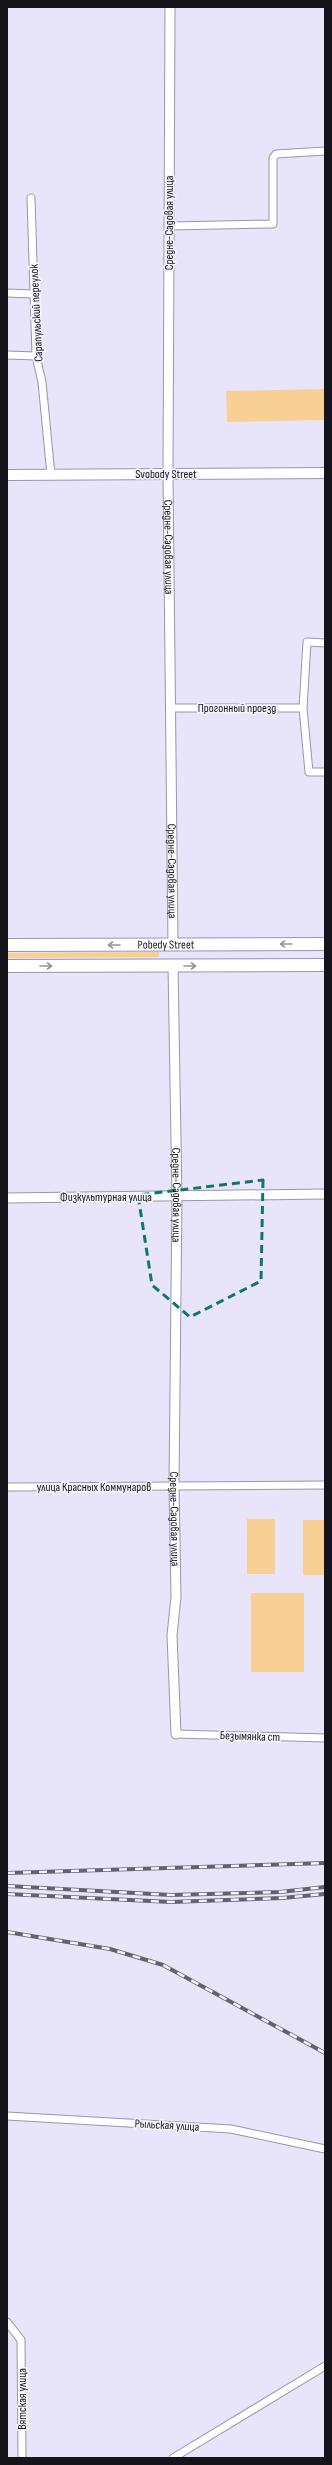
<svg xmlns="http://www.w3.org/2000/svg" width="332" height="2465" font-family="'Sofia Sans Condensed',sans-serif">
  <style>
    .green { fill: #f8d095 }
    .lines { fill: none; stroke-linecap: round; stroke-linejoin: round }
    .minor-casing { stroke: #9996a9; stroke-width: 9 }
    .tertiary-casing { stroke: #9996a9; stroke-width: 11 }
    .secondary-casing { stroke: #9996a9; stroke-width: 12 }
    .primary-casing { stroke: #9996a9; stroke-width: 14 }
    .minor { stroke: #fff; stroke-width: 7 }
    .tertiary { stroke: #fff; stroke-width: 9 }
    .secondary { stroke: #fff; stroke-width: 10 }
    .primary { stroke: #fff; stroke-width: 12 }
    .rail-casing { stroke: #64626e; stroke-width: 4 }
    .rail { stroke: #f5f3fc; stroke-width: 2.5; stroke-dasharray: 8; stroke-linecap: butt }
    .oneway { stroke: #969598 }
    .marked { fill: none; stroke: #0f766e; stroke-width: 3; stroke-dasharray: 8 5; stroke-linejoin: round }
    .labels { text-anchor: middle; stroke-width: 3.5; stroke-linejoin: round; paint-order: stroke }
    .street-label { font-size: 12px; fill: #15141b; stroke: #f5f3fc }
  </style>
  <rect width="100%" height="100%" fill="#e8e4f9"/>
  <path class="green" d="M325,389V420L227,422L226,391Z
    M159,952V957L7,958V953Z
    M247,1519H275V1574H247Z
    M303,1520H325V1575H303Z
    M251,1593H304V1672H251Z"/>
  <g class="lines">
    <g class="minor-casing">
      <path id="minor" d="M31,198L36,356L42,382L51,475
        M169,226L273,224V158L276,154L325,151
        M7,293L33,294
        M7,355L36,356
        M325,643L307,642L303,708L309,772H325
        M171,708H303
        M7,1487L325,1485
        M176,1734L325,1738
        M7,2116L231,2129L325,2149
        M7,2322L21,2340L22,2458
        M173,2458L325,2366"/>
    </g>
    <g class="tertiary-casing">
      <g id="tertiary">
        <path id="s1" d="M170,7L168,474L173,945"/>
        <path id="s2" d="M173,966L177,1197L174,1486L176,1597L172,1635L176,1734"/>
        <path d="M7,1198L325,1194"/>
      </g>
    </g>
    <g class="secondary-casing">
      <path id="secondary" d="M7,475L325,473"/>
    </g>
    <g class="primary-casing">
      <g id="primary">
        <path id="s3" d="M7,945L325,944"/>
        <path d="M7,966L325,965"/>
      </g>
    </g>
    <use href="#minor" class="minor"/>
    <use href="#tertiary" class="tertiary"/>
    <use href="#secondary" class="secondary"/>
    <use href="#primary" class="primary"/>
    <g class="rail-casing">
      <path id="rail" d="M7,1873L325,1863
        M7,1886L171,1895L280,1892L325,1887
        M7,1894L171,1902L282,1898L325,1894
        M7,1932L110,1949L163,1965L325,2053"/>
    </g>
    <use href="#rail" class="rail"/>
  </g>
  <defs><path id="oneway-shaft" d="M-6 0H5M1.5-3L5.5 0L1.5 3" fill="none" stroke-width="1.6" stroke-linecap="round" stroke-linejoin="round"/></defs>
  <g class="oneway">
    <use href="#oneway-shaft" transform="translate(286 944) rotate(180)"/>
    <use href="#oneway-shaft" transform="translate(114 945) rotate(-180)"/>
    <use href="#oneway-shaft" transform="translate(46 966)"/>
    <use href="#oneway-shaft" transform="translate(190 966)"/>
  </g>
  <path class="marked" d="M263,1180L261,1281L190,1317L152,1285L138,1195Z"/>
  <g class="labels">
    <g class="street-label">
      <text transform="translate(169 223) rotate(-90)" y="4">Средне-Садовая улица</text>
      <text transform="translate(36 313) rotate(-93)" y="4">Сарапульский переулок</text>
      <text x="166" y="478">Svobody Street</text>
      <text dy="4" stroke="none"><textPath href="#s1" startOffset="540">Средне-Садовая улица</textPath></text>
      <text x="237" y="712">Прогонный проезд</text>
      <text dy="4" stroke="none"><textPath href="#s1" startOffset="864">Средне-Садовая улица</textPath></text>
      <text dy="4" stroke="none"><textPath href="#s3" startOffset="159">Pobedy Street</textPath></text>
      <text dy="4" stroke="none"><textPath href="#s2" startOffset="229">Средне-Садовая улица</textPath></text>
      <text x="106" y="1201">Физкультурная улица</text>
      <text x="94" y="1491">улица Красных Коммунаров</text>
      <text dy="4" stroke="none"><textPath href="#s2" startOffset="553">Средне-Садовая улица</textPath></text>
      <text transform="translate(250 1736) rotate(2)" y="4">Безымянка ст</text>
      <text transform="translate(167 2125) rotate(3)" y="4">Рыльская улица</text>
      <text transform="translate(22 2399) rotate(-90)" y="4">Вятская улица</text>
    </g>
  </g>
  <rect width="332" height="2465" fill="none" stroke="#15141b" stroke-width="16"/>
</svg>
